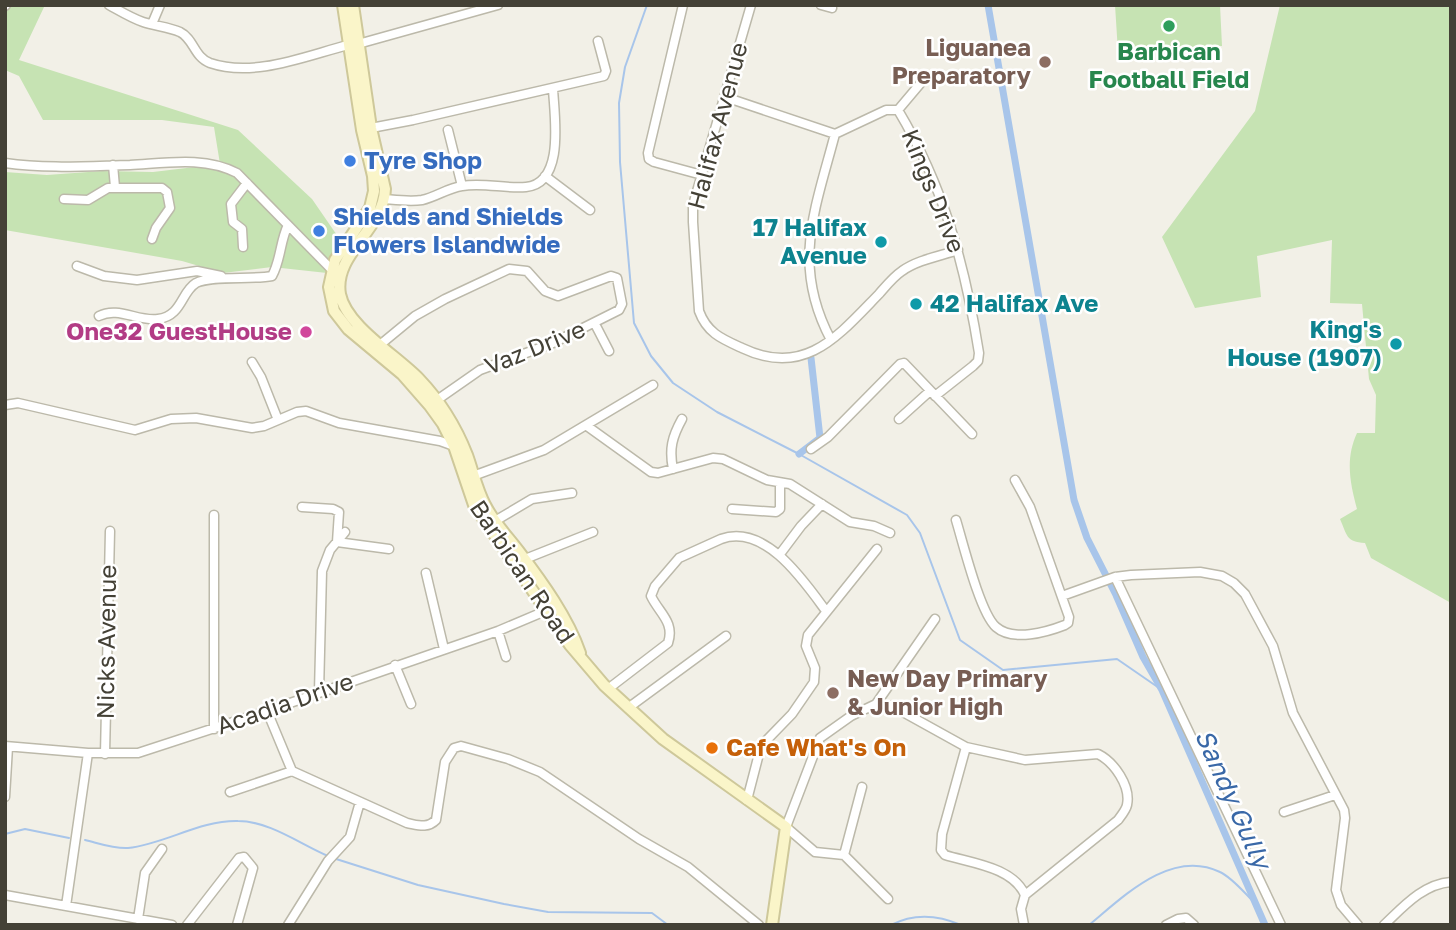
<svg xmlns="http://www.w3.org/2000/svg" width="1456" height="930" font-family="'Golos Text',sans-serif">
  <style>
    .green { fill: #c6e3b3 }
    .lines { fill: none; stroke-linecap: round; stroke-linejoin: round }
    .stream { stroke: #a8c5ea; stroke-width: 2 }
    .canal { stroke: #a8c5ea; stroke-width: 7 }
    .minor-casing { stroke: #bcb9aa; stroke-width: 11 }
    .secondary-casing { stroke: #cec89a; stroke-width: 14 }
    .minor { stroke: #fff; stroke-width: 8 }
    .secondary { stroke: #faf5c9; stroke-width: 10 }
    .leisure-dot { fill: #2e9e5b; stroke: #fff; stroke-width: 2.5 }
    .education-dot { fill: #8d6e63; stroke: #fff; stroke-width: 2.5 }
    .shop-dot { fill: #3f7fe0; stroke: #fff; stroke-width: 2.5 }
    .culture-dot { fill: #0f9aa8; stroke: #fff; stroke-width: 2.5 }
    .hotel-dot { fill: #d1479c; stroke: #fff; stroke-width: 2.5 }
    .food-dot { fill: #e8710a; stroke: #fff; stroke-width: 2.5 }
    .labels { text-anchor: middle; stroke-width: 5; stroke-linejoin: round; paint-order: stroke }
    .education-label { font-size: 24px; font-weight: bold; fill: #785e54; stroke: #fff; text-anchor: end }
    .leisure-label { font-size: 24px; font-weight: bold; fill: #27864d; stroke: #fff }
    .street-label { font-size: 24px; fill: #444136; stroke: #fff }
    .shop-label { font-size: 24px; font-weight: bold; fill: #366cbe; stroke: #fff; text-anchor: start }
    .culture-label { font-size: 24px; font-weight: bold; fill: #0d838f; stroke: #fff; text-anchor: end }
    .hotel-label { font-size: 24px; font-weight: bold; fill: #b23c85; stroke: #fff; text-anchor: end }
    .food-label { font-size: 24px; font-weight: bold; fill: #c56008; stroke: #fff; text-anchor: start }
    .water-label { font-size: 26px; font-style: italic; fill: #3968a7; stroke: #fff }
  </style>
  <rect width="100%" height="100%" fill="#f2f0e7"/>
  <path class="green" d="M5,5H45L19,60L238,130L312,199L341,241L327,273L272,267L223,273L182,261L5,230V172L47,175L102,171L153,172L220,164L214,127L162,120H43L19,76L5,70Z
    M1115,5H1220L1222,46L1118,52Z
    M1280,5H1451V603L1371,558L1365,543C1346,542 1347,535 1340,519L1357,509C1350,483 1345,459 1357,433H1375L1376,395L1369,379L1362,304L1330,303L1332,240L1257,256L1261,297L1195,308L1162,237L1255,111Z"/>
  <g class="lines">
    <path class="stream" d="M647,5L625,67L619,103L620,162L634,323L651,356L673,383L717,412L799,454L907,515L920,533L960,640L1003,670L1117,659L1162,690
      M5,834L25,829L69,838
      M85,840C98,843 114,849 128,848C165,844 200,820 238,821C269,821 300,844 328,856
      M333,858L418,885L504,904L548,912L652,913L668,925
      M891,925C914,913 938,915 961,925
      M1089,925C1123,897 1171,848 1220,872C1233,878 1246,895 1257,905"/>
    <path class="canal" d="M988,5L1074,500L1087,538L1116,595L1143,657L1162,690L1265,925
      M799,454L820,438L811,358"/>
    <g class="minor-casing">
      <path id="minor" d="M109,5C120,11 131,18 143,22C155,26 169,27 180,32C194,39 194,57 210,63C254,78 305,56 348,45
        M683,5L648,153L649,159L654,162L702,175
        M751,5L693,205V222L699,311C707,333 722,339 742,348C805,378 838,336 879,294C886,286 893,277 902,271C917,260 940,256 958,250
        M821,5L832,8
        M5,6L6,5
        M152,24L160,5
        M358,44L498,5
        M725,97L835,134L886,110H898C944,187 965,265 979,353L978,361L973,366L935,396
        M898,110L925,78
        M371,128L413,120L604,76L606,71L598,41
        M448,130L462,186
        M5,163C47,169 88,166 130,165C166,163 205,156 237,173L335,273
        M113,165L115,187
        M545,176L590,210
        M64,199L88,200L108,188H162L167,192L170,208L156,228L152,239
        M384,199C396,200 410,202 422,200C436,197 448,188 462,186C483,182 505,189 526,187C566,183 554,114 553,88
        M243,247L242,229L233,222L231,204L247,183
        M77,266L104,276L137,280L197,271L221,276
        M99,316C118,306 138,322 158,319C182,316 181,292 196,283C211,275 253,280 272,276C281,260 280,241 288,225
        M595,324L609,351
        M831,340C791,265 815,210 835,134
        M381,344L415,316L445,299L509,269L527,271L545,291L558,296L611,276L617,278L622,304L619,310L553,343L480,370L437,400
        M252,362L261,377L278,420
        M5,405L18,403L135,430L171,419L196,418L252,428L264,426L297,412L306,411L339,423L440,441L454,446
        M899,419L930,391
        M587,426L651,472L658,473L713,458L723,459L767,480L790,484L850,522L874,526L890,533
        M811,449L828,437L900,364L904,363L972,434
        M673,469C669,449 672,437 682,419
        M473,476L544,450L653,385
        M302,507L333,509L339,512L337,542L389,549
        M732,509L776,512L780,509V484
        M956,520C963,543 980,613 996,627C1013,642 1047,632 1065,625L1068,623L1069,617L1030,507L1015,480
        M495,521L532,499L572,493
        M780,554L801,526L822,504
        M525,559L593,532
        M426,573L444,649
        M1115,577L1281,925
        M1062,596L1115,577L1131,575L1200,572L1222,576L1234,583L1245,594L1273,646L1293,713L1344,810L1345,818L1336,890L1341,905L1358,925
        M498,631L506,657
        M395,665L411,704
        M608,689L668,643C675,622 659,613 651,596L655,586L679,558L721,539C765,523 804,581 826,611
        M319,692L322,571L330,550L345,532
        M876,704L935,619
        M628,708L726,636
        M267,711L292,771L407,823C418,825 427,829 436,820L445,762L454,748L461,746L508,759L540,772L639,839L688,867L759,925
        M214,729V515
        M5,746L88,753H138L267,711L498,631L550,609
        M966,747L942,834L941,850L945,855C971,863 1013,867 1025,895
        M105,754L110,531
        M230,792L292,771
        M5,797L8,747
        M747,800L761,746L792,714L814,682L815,668L806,646L808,635L877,549
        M1284,812L1335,795
        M844,855L862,787
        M5,895L172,925
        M888,899L844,855L815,852L786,827L820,738L851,716L876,704L892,706L966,747L1025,760L1098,754C1114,762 1131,786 1127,805C1126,810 1121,816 1118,820L1025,895
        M66,906L88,753
        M138,919L145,873L162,849
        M187,925L239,858L244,857L253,868L237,925
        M288,925L328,861L350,837L360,802
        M1024,925L1021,909L1025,895
        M1166,925L1178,919L1186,918L1194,925
        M1384,925C1403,907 1423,884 1451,882"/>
    </g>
    <g class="secondary-casing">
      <path id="secondary" d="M343,5L362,130L373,176L374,191L370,208L335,260L329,287L334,311L348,329L402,374L430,406L443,424L454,446L474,505L570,645L604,685L663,739L786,827L772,925
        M353,5L371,128L385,189C384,229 333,254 340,294C346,326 397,356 419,379C440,401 456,427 467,455C473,472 477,490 485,505C494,523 508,537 520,553C542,582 568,618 580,653"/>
    </g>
    <use href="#minor" class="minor"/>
    <use href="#secondary" class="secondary"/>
  </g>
  <circle class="leisure-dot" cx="1169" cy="26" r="7"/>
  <g class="education-dot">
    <circle cx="1045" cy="62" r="7"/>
    <circle cx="833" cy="693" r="7"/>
  </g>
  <g class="shop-dot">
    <circle cx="350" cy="161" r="7"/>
    <circle cx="319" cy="231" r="7"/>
  </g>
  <g class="culture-dot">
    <circle cx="881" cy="242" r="7"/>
    <circle cx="916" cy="304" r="7"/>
    <circle cx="1396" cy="344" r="7"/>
  </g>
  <circle class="hotel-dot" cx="306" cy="332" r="7"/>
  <circle class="food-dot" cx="712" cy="748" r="7"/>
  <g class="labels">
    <g class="education-label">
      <text x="1031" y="56">Liguanea<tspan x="1031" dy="28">Preparatory</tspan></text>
      <text x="847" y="687" text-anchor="start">New Day Primary<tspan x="847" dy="28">&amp; Junior High</tspan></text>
    </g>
    <g class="leisure-label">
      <text x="1169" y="60">Barbican<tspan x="1169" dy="28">Football Field</tspan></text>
    </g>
    <g class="street-label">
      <text transform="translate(718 126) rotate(-75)" y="8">Halifax Avenue</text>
      <text transform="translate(933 191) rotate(68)" y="8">Kings Drive</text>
      <text transform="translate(535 348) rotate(-22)" y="8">Vaz Drive</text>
      <text transform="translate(522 572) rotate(56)" y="8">Barbican Road</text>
      <text transform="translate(107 642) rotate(-89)" y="8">Nicks Avenue</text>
      <text transform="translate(285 704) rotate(-19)" y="8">Acadia Drive</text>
    </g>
    <g class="shop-label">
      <text x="364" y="169">Tyre Shop</text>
      <text x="333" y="225">Shields and Shields<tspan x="333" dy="28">Flowers Islandwide</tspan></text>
    </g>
    <g class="culture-label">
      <text x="867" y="236">17 Halifax<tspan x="867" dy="28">Avenue</tspan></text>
      <text x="930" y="312" text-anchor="start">42 Halifax Ave</text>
      <text x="1382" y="338">King's<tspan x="1382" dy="28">House (1907)</tspan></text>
    </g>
    <g class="hotel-label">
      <text x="292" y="340">One32 GuestHouse</text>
    </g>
    <g class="food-label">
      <text x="726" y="756">Cafe What's On</text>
    </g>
    <g class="water-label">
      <text transform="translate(1233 799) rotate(66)" y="9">Sandy Gully</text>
    </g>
  </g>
  <rect width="1456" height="930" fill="none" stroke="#444136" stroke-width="14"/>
</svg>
